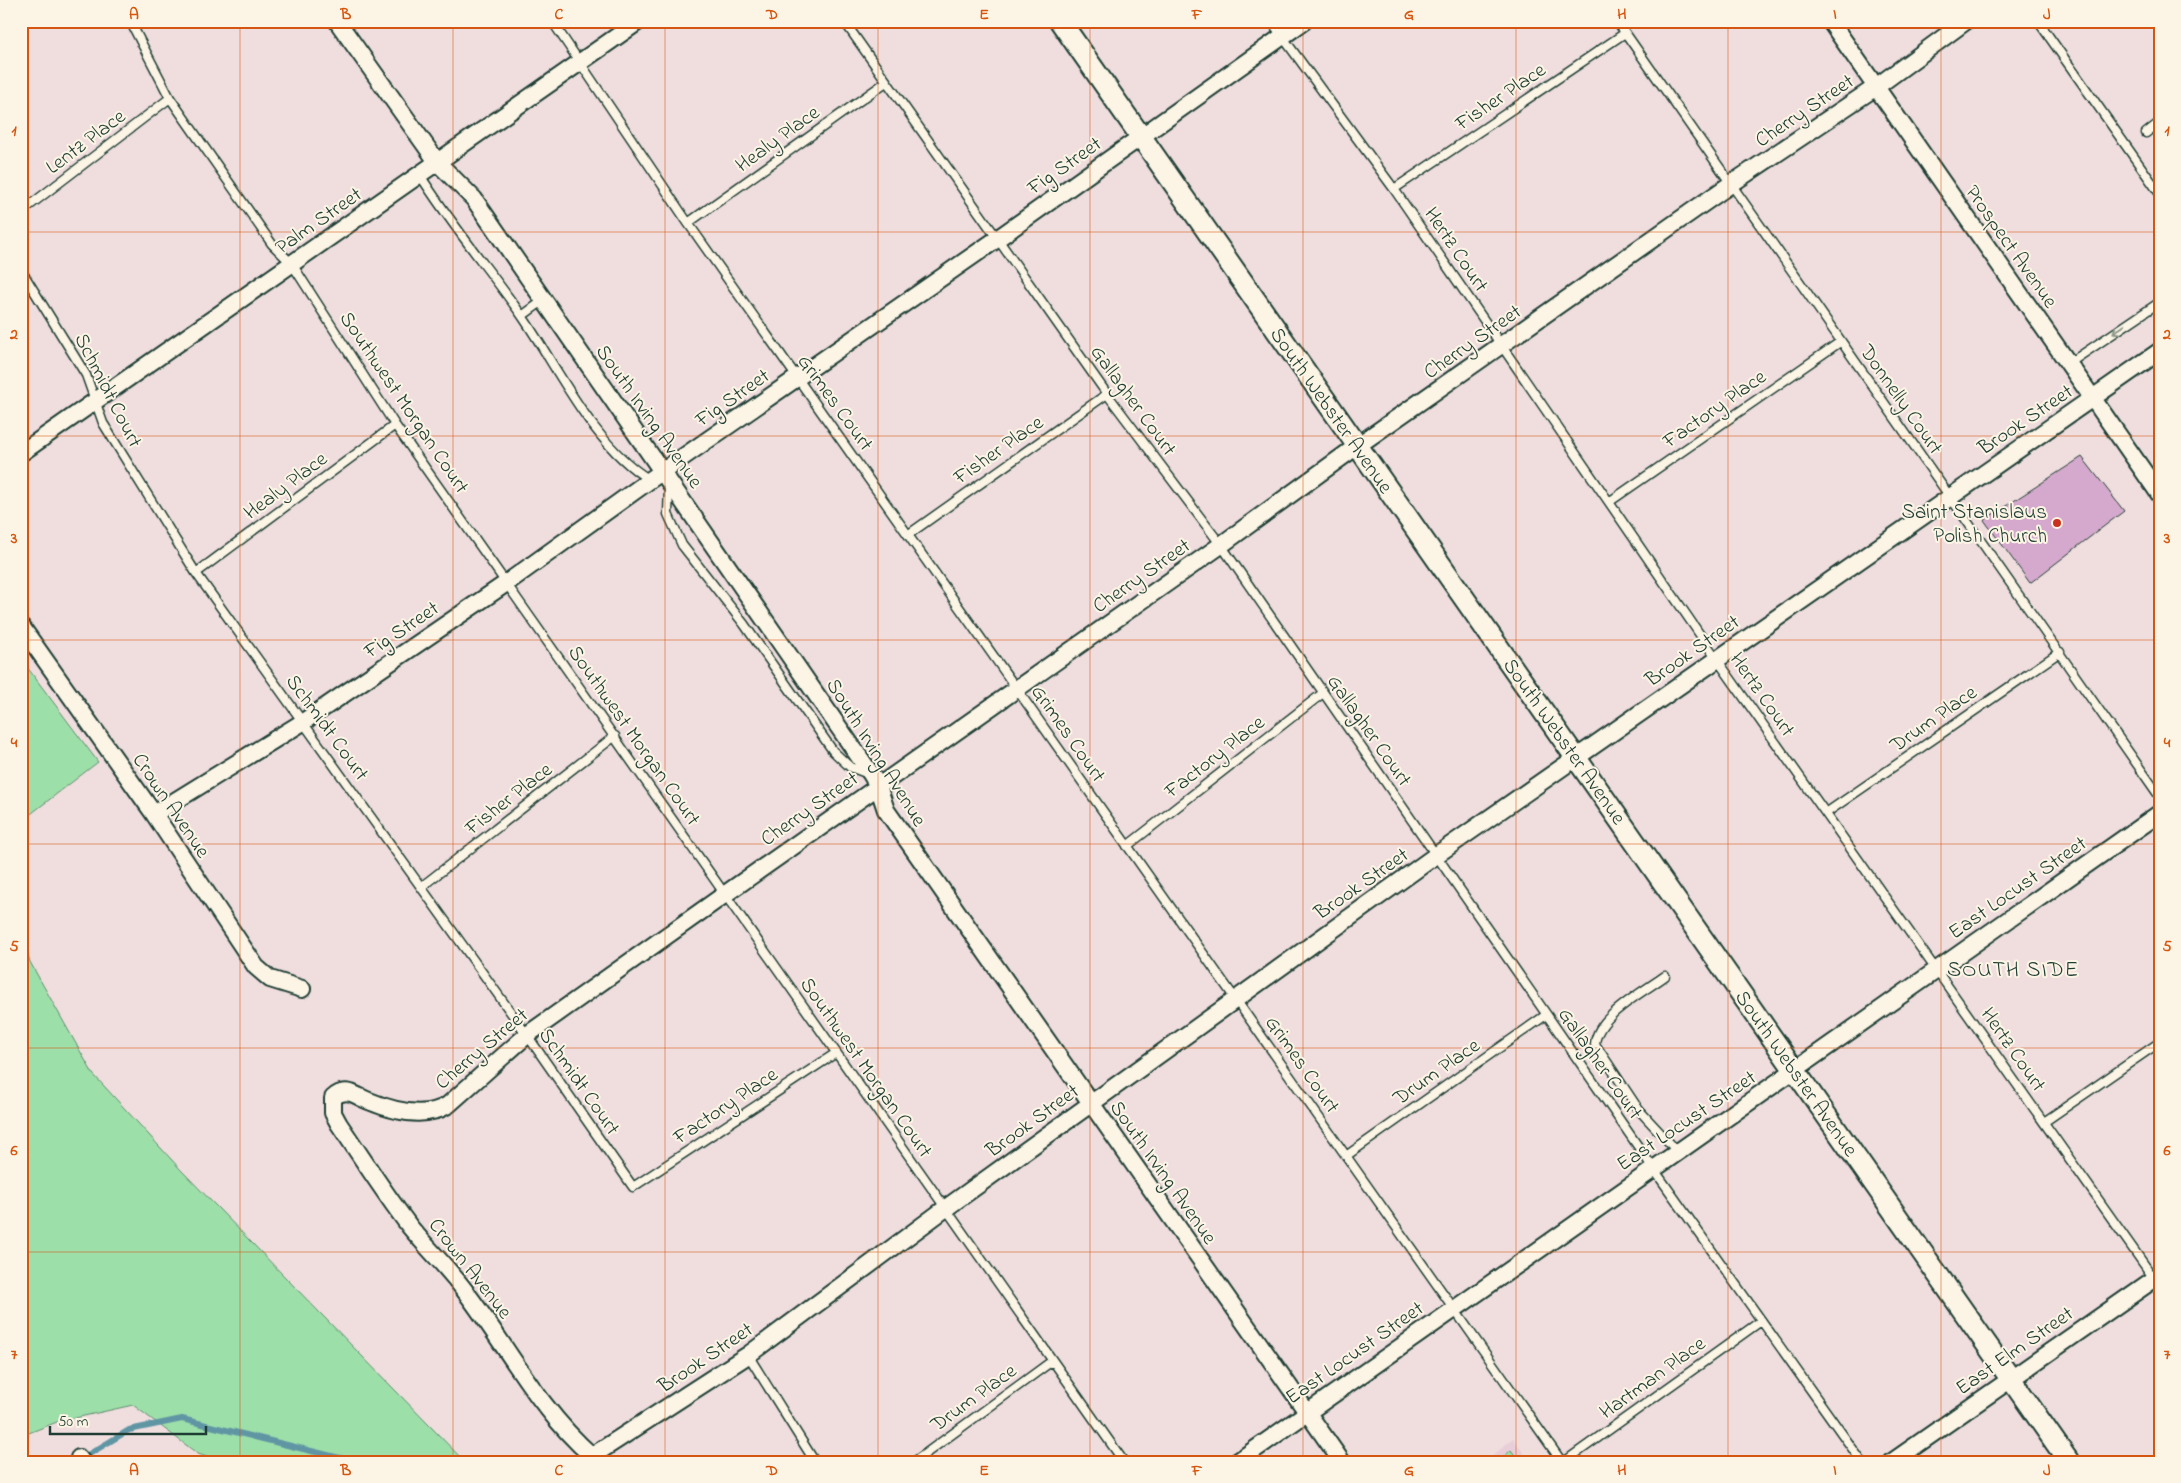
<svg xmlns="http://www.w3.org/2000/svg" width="2181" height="1483" font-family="'Indie Flower',sans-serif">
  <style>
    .built { fill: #e8ced9 }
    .green { fill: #9ddfa9; stroke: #5e8e6e }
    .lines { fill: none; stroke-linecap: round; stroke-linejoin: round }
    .stream { stroke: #6196a4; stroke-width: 6 }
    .building { fill: #d5a9cd; stroke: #1f3d34 }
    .service-casing { stroke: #1f3d34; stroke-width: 11 }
    .minor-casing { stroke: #1f3d34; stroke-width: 20 }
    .tertiary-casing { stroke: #1f3d34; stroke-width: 24 }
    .service { stroke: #fcf5e5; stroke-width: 8 }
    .minor { stroke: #fcf5e5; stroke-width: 16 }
    .tertiary { stroke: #fcf5e5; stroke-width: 20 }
    .oneway { stroke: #8e998c }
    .grid { fill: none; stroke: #d45610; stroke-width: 1; stroke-opacity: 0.55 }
    .poi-dot { fill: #c8321e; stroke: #fcf5e5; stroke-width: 2 }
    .labels { text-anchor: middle; stroke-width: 4; stroke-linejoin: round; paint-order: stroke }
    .street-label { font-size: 21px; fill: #1f3d34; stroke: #fcf5e5 }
    .poi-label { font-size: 21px; fill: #1f3d34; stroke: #fcf5e5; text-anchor: end }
    .neighbourhood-label { font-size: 22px; letter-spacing: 1px; fill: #1f3d34; stroke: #fcf5e5 }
    .neatline { fill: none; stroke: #d45610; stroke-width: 2 }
    .grid-label { font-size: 16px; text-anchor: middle; font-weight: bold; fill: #d45610 }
  </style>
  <rect width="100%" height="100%" fill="#f0dede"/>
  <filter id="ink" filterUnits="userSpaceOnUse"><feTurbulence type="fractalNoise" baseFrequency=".02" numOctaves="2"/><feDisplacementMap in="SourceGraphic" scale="10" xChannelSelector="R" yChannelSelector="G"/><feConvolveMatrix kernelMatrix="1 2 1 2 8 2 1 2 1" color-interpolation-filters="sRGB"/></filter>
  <g filter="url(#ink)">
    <path class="built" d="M1513,1438L1530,1462H1486Z"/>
    <path class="green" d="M21,659L98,762L23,820L21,827Z
      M21,928L30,962L93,1074L181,1170L465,1462H222L198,1454L133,1405L57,1422L21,1436Z
      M1511,1450L1520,1462H1498Z"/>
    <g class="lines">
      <path class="stream" d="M81,1459L129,1430L182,1419L356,1462
        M2089,1462L2093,1460"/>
    </g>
    <path class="building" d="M2082,457L2124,511L2030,583L1984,520Z"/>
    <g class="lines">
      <g class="service-casing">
        <path id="service" d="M130,21L170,98L272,244L292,264L395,425L1124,1462
          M552,21L688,223L1562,1462
          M844,21L1107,394L1221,545L1653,1168L1862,1462
          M1271,21L1394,189L1716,658L2160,1287
          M1617,21L2160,797
          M2038,21L2160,194
          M2146,133L2160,122
          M420,175C450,223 487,267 520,313C558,367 592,445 650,480
          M1394,189L1625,33
          M21,212L170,98
          M688,223L886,82
          M21,270L86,375L103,423L196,573L527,1035L633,1187L836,1053
          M522,316L544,300
          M2068,364L2160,302
          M669,486L668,514L682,545L744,624L833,751L850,767L866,773
          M1609,502L1840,342
          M909,534L1107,394
          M196,573L395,425
          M1826,813L2060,652
          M1127,846L1323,693
          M421,887L615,736
          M1665,976C1643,992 1597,1016 1595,1044L1639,1110L1677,1151
          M2044,1122L2160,1042
          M1346,1156L1546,1015
          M748,1355L815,1462
          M914,1462L1052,1361
          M1564,1462L1761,1321"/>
      </g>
      <g class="minor-casing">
        <path id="minor" d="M337,21L438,163L474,199L871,774L878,786L886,810L1342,1462
          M1830,21L2160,495
          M1966,21L1876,87L1731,184L1357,446L1221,545L724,895L527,1035L448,1105C425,1119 393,1111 369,1101C363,1099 357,1095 351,1093C344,1091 338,1093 333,1098V1113L339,1124C362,1158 385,1194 410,1227C428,1249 448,1268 465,1291C507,1346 539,1410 592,1456L748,1355L946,1208L1435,856L2160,351
          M21,453L639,21
          M21,626L154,814L256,967L270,979L302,989
          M154,814L303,722L508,582L650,480L997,239L1304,21
          M79,1458L82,1462
          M1237,1462L2160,813
          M1892,1462L2160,1275"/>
      </g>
      <g class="tertiary-casing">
        <path id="tertiary" d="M1060,21L2069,1462"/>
      </g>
      <use href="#service" class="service"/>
      <use href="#minor" class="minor"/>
      <use href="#tertiary" class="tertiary"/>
    </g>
    <defs><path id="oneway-shaft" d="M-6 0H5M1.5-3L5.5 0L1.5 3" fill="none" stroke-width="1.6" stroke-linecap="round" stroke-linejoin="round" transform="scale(1.25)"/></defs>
    <use class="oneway" href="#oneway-shaft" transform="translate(2119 329) rotate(146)"/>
  </g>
  <path class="grid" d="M240,21V1462M453,21V1462M665,21V1462M878,21V1462M1090,21V1462M1303,21V1462M1516,21V1462M1728,21V1462M1941,21V1462M21,232H2160M21,436H2160M21,640H2160M21,844H2160M21,1048H2160M21,1252H2160"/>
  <circle class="poi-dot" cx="2057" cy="523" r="5"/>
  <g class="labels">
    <g class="street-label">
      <text transform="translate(1500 96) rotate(-34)" y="7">Fisher Place</text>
      <text transform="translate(1804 110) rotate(-34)" y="7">Cherry Street</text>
      <text transform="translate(777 138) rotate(-36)" y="7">Healy Place</text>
      <text transform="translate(85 141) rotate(-37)" y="7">Lentz Place</text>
      <text transform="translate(1064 165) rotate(-35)" y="7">Fig Street</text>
      <text transform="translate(318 220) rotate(-35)" y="7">Palm Street</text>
      <text transform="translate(2012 246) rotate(55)" y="7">Prospect Avenue</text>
      <text transform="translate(1457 249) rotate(56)" y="7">Hertz Court</text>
      <text transform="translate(1472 341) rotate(-35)" y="7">Cherry Street</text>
      <text transform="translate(109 390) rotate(63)" y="7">Schmidt Court</text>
      <text transform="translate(732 397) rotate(-35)" y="7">Fig Street</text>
      <text transform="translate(1902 399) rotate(55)" y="7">Donnelly Court</text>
      <text transform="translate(1134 400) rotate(54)" y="7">Gallagher Court</text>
      <text transform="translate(405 402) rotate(56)" y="7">Southwest Morgan Court</text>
      <text transform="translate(836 402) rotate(54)" y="7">Grimes Court</text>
      <text transform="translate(1714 408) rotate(-35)" y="7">Factory Place</text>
      <text transform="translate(1332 410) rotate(55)" y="7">South Webster Avenue</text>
      <text transform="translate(650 416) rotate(55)" y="7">South Irving Avenue</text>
      <text transform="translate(2025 419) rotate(-34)" y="7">Brook Street</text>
      <text transform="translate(998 449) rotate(-35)" y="7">Fisher Place</text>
      <text transform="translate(285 485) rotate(-37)" y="7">Healy Place</text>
      <text transform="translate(1141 575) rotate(-35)" y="7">Cherry Street</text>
      <text transform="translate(401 629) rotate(-34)" y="7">Fig Street</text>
      <text transform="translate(1692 650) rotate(-35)" y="7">Brook Street</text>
      <text transform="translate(1763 694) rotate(55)" y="7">Hertz Court</text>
      <text transform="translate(1933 718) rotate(-35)" y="7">Drum Place</text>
      <text transform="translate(328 727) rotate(54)" y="7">Schmidt Court</text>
      <text transform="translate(1370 730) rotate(55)" y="7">Gallagher Court</text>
      <text transform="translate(1069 733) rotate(55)" y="7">Grimes Court</text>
      <text transform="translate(635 735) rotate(55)" y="7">Southwest Morgan Court</text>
      <text transform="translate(1565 741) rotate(55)" y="7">South Webster Avenue</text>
      <text transform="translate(877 752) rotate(58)" y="7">South Irving Avenue</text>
      <text transform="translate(1214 756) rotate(-38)" y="7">Factory Place</text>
      <text transform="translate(508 798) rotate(-38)" y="7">Fisher Place</text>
      <text transform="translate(172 805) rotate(56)" y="7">Crown Avenue</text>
      <text transform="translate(809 808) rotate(-35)" y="7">Cherry Street</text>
      <text transform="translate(1361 883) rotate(-35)" y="7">Brook Street</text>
      <text transform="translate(2017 887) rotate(-35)" y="7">East Locust Street</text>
      <text transform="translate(481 1048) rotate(-40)" y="7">Cherry Street</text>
      <text transform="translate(2014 1049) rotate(55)" y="7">Hertz Court</text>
      <text transform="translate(1601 1063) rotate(55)" y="7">Gallagher Court</text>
      <text transform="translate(1303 1064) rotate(55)" y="7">Grimes Court</text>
      <text transform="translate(867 1067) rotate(55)" y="7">Southwest Morgan Court</text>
      <text transform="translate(1436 1071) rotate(-35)" y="7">Drum Place</text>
      <text transform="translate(1797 1073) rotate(55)" y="7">South Webster Avenue</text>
      <text transform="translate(580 1081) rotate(55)" y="7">Schmidt Court</text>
      <text transform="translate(725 1105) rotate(-34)" y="7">Factory Place</text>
      <text transform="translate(1032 1120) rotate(-36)" y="7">Brook Street</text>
      <text transform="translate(1686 1120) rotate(-34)" y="7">East Locust Street</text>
      <text transform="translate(1164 1172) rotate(55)" y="7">South Irving Avenue</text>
      <text transform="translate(471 1268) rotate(52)" y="7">Crown Avenue</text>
      <text transform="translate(2014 1350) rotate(-35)" y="7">East Elm Street</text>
      <text transform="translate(1354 1352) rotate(-35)" y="7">East Locust Street</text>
      <text transform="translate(705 1357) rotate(-34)" y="7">Brook Street</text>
      <text transform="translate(1652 1377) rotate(-36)" y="7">Hartman Place</text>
      <text transform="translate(973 1397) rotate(-36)" y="7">Drum Place</text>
    </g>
    <g class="poi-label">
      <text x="2047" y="518">Saint Stanislaus<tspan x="2047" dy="24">Polish Church</tspan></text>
    </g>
    <g class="neighbourhood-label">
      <text x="2013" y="976">SOUTH SIDE</text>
    </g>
  </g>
  <rect width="2181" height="1483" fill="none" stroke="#fcf5e5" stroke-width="55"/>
  <path d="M50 1426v8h156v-8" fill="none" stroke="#1f3d34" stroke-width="2.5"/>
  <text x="58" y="1426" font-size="15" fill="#1f3d34" stroke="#fcf5e5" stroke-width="4" paint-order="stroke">50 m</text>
  <rect x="28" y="28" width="2126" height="1428" class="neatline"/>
  <g class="grid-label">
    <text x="134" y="19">A</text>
    <text x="346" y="19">B</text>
    <text x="559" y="19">C</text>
    <text x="772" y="19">D</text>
    <text x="984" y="19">E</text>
    <text x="1197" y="19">F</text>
    <text x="1409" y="19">G</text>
    <text x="1622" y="19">H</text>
    <text x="1835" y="19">I</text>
    <text x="2047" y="19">J</text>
    <text x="14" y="135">1</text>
    <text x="2167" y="135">1</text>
    <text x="14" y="339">2</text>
    <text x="2167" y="339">2</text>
    <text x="14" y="543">3</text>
    <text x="2167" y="543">3</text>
    <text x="14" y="747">4</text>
    <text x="2167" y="747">4</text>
    <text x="14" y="951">5</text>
    <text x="2167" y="951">5</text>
    <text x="14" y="1155">6</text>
    <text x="2167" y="1155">6</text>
    <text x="14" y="1359">7</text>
    <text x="2167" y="1359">7</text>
    <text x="134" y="1475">A</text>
    <text x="346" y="1475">B</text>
    <text x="559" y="1475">C</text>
    <text x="772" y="1475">D</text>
    <text x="984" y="1475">E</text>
    <text x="1197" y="1475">F</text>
    <text x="1409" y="1475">G</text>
    <text x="1622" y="1475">H</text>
    <text x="1835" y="1475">I</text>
    <text x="2047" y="1475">J</text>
  </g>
</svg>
